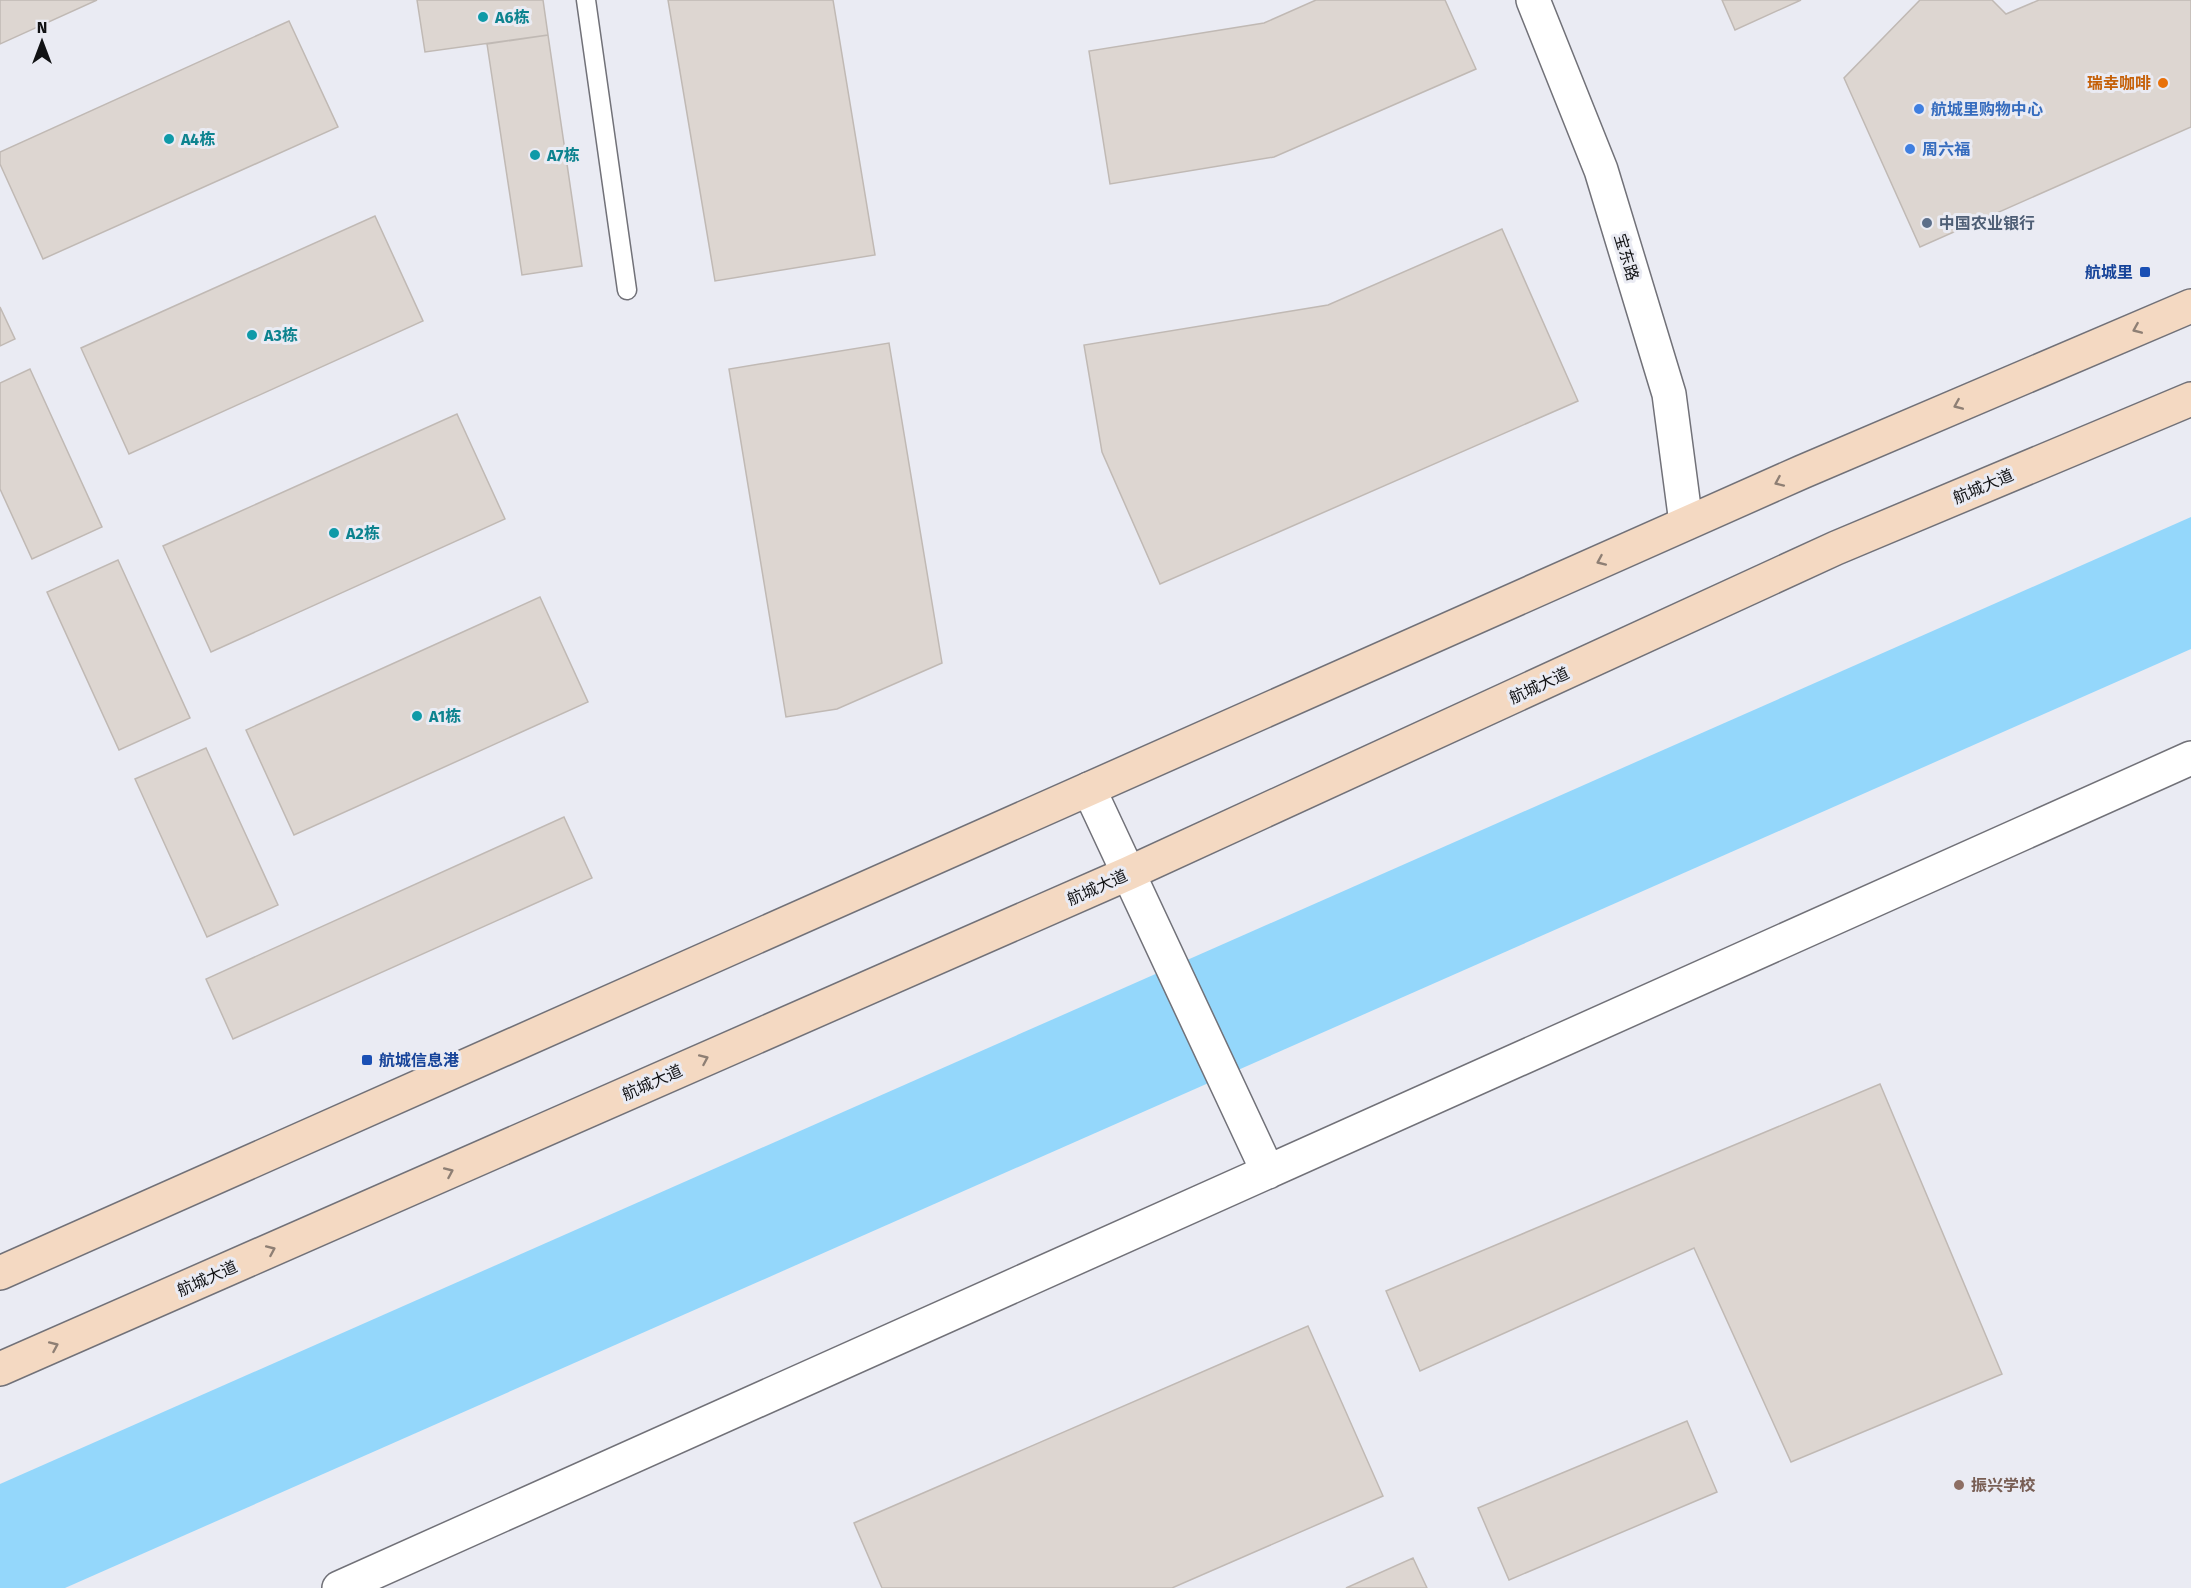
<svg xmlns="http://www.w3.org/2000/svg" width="2191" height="1588" font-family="'Fira Sans','Noto Sans SC',sans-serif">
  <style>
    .water { fill: #94d7fb }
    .building { fill: #ddd6d1; stroke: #c0b9b4; stroke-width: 1.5 }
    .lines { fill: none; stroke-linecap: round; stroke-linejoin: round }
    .lane-casing { stroke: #717178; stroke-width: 21 }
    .street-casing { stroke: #717178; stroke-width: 36 }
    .secondary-casing { stroke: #717178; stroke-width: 36 }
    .lane { stroke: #fff; stroke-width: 18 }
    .street { stroke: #fff; stroke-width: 33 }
    .secondary { stroke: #f4d9c2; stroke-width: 33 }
    .oneway { stroke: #8e7f74 }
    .culture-dot { fill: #0f9aa8; stroke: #eaebf3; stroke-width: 2 }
    .food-dot { fill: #e8710a; stroke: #eaebf3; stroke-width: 2 }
    .shop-dot { fill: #3f7fe0; stroke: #eaebf3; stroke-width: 2 }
    .service-dot { fill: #5c6f8a; stroke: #eaebf3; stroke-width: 2 }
    .transit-dot { fill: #1a4fb4; stroke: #eaebf3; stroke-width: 2 }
    .education-dot { fill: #8d6e63; stroke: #eaebf3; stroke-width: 2 }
    .labels { text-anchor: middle; stroke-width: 6; stroke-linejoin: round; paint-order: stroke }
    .culture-label { font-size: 16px; font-weight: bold; fill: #0d838f; stroke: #eaebf3; text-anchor: start }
    .food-label { font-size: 16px; font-weight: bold; fill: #c56008; stroke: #eaebf3; text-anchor: end }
    .shop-label { font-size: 16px; font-weight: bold; fill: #366cbe; stroke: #eaebf3; text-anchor: start }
    .service-label { font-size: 16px; font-weight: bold; fill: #4e5e75; stroke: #eaebf3; text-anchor: start }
    .street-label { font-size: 16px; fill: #111214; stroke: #eaebf3 }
    .transit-label { font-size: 16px; font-weight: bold; fill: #164399; stroke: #eaebf3; text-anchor: end }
    .education-label { font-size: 16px; font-weight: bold; fill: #785e54; stroke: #eaebf3; text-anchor: start }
  </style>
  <rect width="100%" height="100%" fill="#eaebf3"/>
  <path class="water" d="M2191,517V649L65,1588H0V1484Z"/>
  <path class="building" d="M0,0H97L0,44Z
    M417,0H543L548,35L425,52Z
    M668,0H833L875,255L715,281Z
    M1316,0H1445L1476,69L1274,157L1110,184L1089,51L1264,23Z
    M1722,0H1801L1735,30Z
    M1920,0H1992L2006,14L2039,0H2191V127L1920,247L1844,78Z
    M289,21L338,127L43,259L0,164V152Z
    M548,35L582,266L522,275L487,44Z
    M375,216L423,321L129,454L81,348Z
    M1502,229L1578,401L1160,584L1102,452L1084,345L1328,305Z
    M0,307L15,339L0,346Z
    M889,343L942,663L837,709L786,717L729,369Z
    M30,369L102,527L32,559L0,489V383Z
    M457,414L505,519L211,652L163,546Z
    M118,560L190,718L119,750L47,592Z
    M540,597L588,702L294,835L246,730Z
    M206,748L278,905L207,937L135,779Z
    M564,817L592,878L233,1039L206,979Z
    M1880,1084L2002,1374L1791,1462L1694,1248L1420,1371L1386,1291Z
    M1308,1326L1383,1496L1172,1588H882L854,1523Z
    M1687,1421L1717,1492L1509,1580L1478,1508Z
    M1413,1558L1427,1588H1346Z"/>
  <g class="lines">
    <g class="lane-casing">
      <path id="lane" d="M586,0L627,290"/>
    </g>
    <g class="street-casing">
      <path id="street" d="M1533,0L1601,170L1669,394L1686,523
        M1089,789L1268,1172
        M339,1588L2191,758"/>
    </g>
    <g class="secondary-casing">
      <path id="secondary" d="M0,1273L1802,472L2191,306
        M0,1369L1129,873L1836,548L2191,399"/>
    </g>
    <use href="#lane" class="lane"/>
    <use href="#street" class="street"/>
    <use href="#secondary" class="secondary"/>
  </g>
  <defs><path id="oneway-chevron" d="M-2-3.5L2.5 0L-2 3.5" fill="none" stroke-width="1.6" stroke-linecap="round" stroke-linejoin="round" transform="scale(1.5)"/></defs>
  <g class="oneway">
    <use href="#oneway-chevron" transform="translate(2137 329) rotate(157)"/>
    <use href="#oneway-chevron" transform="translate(1958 405) rotate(157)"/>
    <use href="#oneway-chevron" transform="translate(1779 482) rotate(156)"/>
    <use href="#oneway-chevron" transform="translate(1601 561) rotate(156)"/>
    <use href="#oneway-chevron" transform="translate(704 1059) rotate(-24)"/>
    <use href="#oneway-chevron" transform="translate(449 1172) rotate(-24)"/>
    <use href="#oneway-chevron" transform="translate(271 1250) rotate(-24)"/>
    <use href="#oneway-chevron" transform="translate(54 1346) rotate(-24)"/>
  </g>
  <g class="culture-dot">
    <circle cx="483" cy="17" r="6"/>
    <circle cx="169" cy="139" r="6"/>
    <circle cx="535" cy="155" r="6"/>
    <circle cx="252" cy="335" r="6"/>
    <circle cx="334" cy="533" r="6"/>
    <circle cx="417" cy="716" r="6"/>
  </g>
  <circle class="food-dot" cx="2163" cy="83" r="6"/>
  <g class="shop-dot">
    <circle cx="1919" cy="109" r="6"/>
    <circle cx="1910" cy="149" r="6"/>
  </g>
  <circle class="service-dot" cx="1927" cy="223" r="6"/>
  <g class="transit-dot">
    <rect x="2139" y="266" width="12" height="12" rx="3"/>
    <rect x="361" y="1054" width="12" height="12" rx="3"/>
  </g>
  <circle class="education-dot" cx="1959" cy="1485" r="6"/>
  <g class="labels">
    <g class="culture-label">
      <text x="495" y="23">A6栋</text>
      <text x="181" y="145">A4栋</text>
      <text x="547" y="161">A7栋</text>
      <text x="264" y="341">A3栋</text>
      <text x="346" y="539">A2栋</text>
      <text x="429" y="722">A1栋</text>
    </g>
    <g class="food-label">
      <text x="2151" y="89">瑞幸咖啡</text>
    </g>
    <g class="shop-label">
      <text x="1931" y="115">航城里购物中心</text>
      <text x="1922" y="155">周六福</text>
    </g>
    <g class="service-label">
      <text x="1939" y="229">中国农业银行</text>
    </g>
    <g class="street-label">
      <text transform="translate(1627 257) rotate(73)" y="6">宝东路</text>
      <text transform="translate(1983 486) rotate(-23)" y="6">航城大道</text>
      <text transform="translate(1539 685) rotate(-25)" y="6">航城大道</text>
      <text transform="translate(1097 887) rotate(-24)" y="6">航城大道</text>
      <text transform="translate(652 1082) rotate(-24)" y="6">航城大道</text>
      <text transform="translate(207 1278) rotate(-24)" y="6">航城大道</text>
    </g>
    <g class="transit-label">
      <text x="2133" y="278">航城里</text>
      <text x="379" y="1066" text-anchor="start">航城信息港</text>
    </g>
    <g class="education-label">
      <text x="1971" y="1491">振兴学校</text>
    </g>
  </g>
  <g transform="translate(42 42)" stroke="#eaebf3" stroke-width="4.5" paint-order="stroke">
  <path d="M0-4.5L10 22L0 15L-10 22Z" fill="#111214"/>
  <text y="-9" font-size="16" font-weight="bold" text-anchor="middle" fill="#111214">N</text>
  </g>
</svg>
